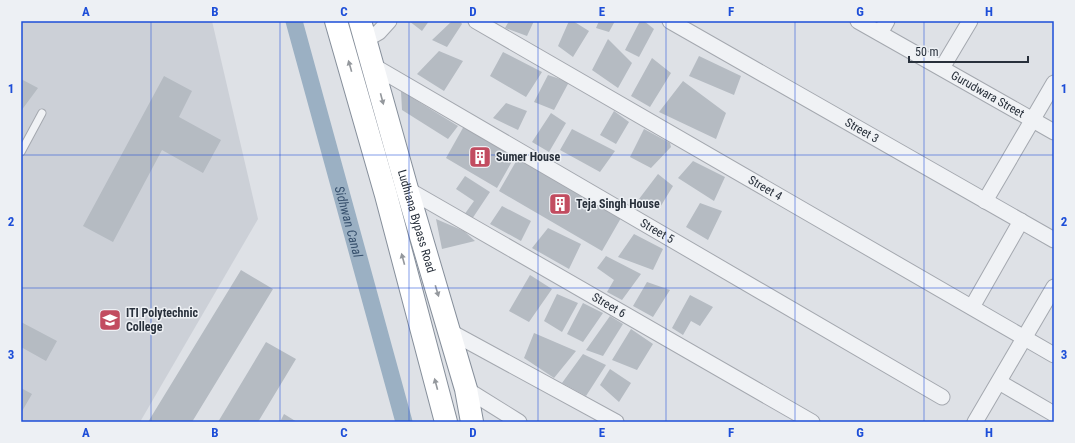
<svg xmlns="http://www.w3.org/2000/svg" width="1075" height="443" font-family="'Roboto Condensed',sans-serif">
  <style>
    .built { fill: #ccd0d7 }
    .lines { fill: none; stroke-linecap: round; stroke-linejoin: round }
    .canal { stroke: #9bb0c3; stroke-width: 17 }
    .building { fill: #b5bbc2 }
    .lane-casing { stroke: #a4a8af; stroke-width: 9 }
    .street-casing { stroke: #a4a8af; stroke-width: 17 }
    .highway-casing { stroke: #868f9b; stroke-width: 24 }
    .lane { stroke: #f0f2f5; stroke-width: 7 }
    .street { stroke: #f0f2f5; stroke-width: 15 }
    .highway { stroke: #fff; stroke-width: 22 }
    .oneway { fill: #94989d }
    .grid { fill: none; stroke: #1d4ed8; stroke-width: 1; stroke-opacity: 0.55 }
    .labels { text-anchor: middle; stroke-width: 3; stroke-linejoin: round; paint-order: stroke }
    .street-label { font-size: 12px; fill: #28303b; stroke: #edf0f4 }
    .poi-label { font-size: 12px; font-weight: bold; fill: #28303b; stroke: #edf0f4; text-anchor: start }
    .water-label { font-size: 13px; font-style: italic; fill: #364f6c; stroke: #edf0f4 }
    .neatline { fill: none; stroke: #1d4ed8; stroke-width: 1.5 }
    .grid-label { font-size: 13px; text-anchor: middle; font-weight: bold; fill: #1d4ed8 }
  </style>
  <rect width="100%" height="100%" fill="#dee1e6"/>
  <path class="built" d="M21,21H212L258,219L140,422H21Z"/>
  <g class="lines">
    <path class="canal" id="s1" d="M294,21L404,422"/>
  </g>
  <path class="building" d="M409,21H429L422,31Z
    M452,21H460L462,24L447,47L432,40Z
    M509,21H534L527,36L505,28Z
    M569,21H573L589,31L573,57L558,46Z
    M599,21H615L609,32L596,28Z
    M640,21H644L654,29L639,57L625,50Z
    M608,39L632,63L618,88L592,70Z
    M439,51L463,61L444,91L417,74Z
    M503,52L542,72L526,97L490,76Z
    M699,56L741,76L734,95L689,76Z
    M652,58L671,73L650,107L631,96Z
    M548,75L569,82L554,110L534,102Z
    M164,76L192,91L179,117L221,140L203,173L162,150L113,242L83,226Z
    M21,79L38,88L21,111Z
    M683,81L726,113L716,139L659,112Z
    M401,91L458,126L448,139L402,110Z
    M506,103L527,111L518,130L493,118Z
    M614,111L629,122L616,144L600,135Z
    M551,113L566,123L549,152L532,142Z
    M464,126L515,156L497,188L446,158Z
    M572,129L615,151L600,172L560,150Z
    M644,129L670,143L671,147L651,168L630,157Z
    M518,158L621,218L602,251L499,191Z
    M693,161L725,177L714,201L678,178Z
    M658,174L673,186L659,209L639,199Z
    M465,176L490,192L472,219L464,215L474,201L456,189Z
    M700,203L722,211L708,240L686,227Z
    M502,206L531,221L521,241L490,224Z
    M436,219L464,231L475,241L442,249Z
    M548,228L581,244L569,269L532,248Z
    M634,234L663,249L653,270L618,257Z
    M606,256L641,274L622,300L607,292L614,280L597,268Z
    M241,270L273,289L192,422H148Z
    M530,275L552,289L529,322L509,311Z
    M647,282L670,290L653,317L633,306Z
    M557,294L578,303L562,332L544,321Z
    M690,295L713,307L700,326L691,321L683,335L672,328Z
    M583,303L603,313L583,342L567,334Z
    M610,316L623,324L603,356L586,350Z
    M21,322L57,341L46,361L21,347Z
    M631,329L653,344L637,370L612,360Z
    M534,333L576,351L554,378L524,358Z
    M266,342L296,359L258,422H218Z
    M583,354L606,365L586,396L562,383Z
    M610,369L631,383L619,402L600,385Z
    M21,388L32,394L21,413Z
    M284,414L297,422H280Z"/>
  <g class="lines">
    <g class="lane-casing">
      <path id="lane" d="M21,152L42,113"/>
    </g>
    <g class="street-casing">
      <g id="street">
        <path id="s2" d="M476,21L1054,355"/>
        <path id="s3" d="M670,21L1054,240"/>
        <path id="s4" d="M858,21L1054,132"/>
        <path d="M880,33L887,21"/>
        <path d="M365,40L379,32L389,21"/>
        <path id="s5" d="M372,65L942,397"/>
        <path d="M942,68L970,21"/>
        <path id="s6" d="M407,189L812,422"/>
        <path d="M985,201L1054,83"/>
        <path d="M972,307L1021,221"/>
        <path d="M449,331L616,422"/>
        <path d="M999,382L1054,414"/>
        <path d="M466,389L519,422"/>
        <path d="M975,422L1054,287"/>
      </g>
    </g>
    <g class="highway-casing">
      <g id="highway">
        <path d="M336,21L386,195L446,422"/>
        <path id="s7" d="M360,21L407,189L466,389L472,422"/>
      </g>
    </g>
    <use href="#lane" class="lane"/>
    <use href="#street" class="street"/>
    <use href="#highway" class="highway"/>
  </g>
  <defs><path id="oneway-solid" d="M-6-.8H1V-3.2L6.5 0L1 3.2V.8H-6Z"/></defs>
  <g class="oneway">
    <use href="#oneway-solid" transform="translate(350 66) rotate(-106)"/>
    <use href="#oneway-solid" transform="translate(382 99) rotate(75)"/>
    <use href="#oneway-solid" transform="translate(403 259) rotate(-105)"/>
    <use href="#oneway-solid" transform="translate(437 291) rotate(73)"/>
    <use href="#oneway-solid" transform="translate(436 384) rotate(-105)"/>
  </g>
  <path class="grid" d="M151,21V422M280,21V422M409,21V422M538,21V422M666,21V422M795,21V422M924,21V422M21,155H1054M21,288H1054"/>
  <defs>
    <g id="building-square" transform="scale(1.15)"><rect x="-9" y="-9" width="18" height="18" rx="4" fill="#c24c60" stroke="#edf0f4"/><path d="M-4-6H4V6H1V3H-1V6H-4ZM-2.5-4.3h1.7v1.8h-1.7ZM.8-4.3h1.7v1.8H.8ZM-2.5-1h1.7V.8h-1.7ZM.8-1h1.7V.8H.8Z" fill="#fff"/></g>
    <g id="university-square" transform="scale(1.15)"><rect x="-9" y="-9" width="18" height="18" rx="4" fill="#c24c60" stroke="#edf0f4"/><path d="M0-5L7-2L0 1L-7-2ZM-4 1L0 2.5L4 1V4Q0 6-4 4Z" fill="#fff"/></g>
  </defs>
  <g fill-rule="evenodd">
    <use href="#building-square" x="480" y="157"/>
    <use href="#building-square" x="560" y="204"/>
    <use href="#university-square" x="110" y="320"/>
  </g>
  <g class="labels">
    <g class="street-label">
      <text dy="4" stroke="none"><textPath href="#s4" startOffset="149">Gurudwara Street</textPath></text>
      <text dy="4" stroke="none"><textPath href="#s3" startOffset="221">Street 3</textPath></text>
      <text dy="4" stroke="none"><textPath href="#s2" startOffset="334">Street 4</textPath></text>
      <text dy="4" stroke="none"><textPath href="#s7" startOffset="208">Ludhiana Bypass Road</textPath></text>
      <text dy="4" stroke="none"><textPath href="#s5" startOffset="330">Street 5</textPath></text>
      <text dy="4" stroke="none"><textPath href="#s6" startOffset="233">Street 6</textPath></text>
    </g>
    <g class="poi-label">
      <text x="496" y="161">Sumer House</text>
      <text x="576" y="208">Teja Singh House</text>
      <text x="126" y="317">ITI Polytechnic<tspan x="126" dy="14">College</tspan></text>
    </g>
    <g class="water-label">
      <text dy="5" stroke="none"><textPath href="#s1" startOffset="208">Sidhwan Canal</textPath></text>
    </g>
  </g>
  <rect width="1075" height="443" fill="none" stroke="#edf0f4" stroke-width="44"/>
  <path d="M909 56v6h119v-6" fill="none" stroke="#28303b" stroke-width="2"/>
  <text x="915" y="56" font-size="12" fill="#28303b" stroke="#edf0f4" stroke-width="3" paint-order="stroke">50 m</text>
  <rect x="22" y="22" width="1031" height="399" class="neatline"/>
  <g class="grid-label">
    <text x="86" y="16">A</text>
    <text x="215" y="16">B</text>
    <text x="344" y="16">C</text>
    <text x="473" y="16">D</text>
    <text x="602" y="16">E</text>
    <text x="731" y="16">F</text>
    <text x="860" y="16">G</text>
    <text x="989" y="16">H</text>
    <text x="11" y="93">1</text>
    <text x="1064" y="93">1</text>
    <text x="11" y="226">2</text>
    <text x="1064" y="226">2</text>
    <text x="11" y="359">3</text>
    <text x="1064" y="359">3</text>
    <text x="86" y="437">A</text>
    <text x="215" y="437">B</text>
    <text x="344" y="437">C</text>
    <text x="473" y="437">D</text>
    <text x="602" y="437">E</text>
    <text x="731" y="437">F</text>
    <text x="860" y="437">G</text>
    <text x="989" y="437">H</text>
  </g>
</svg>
